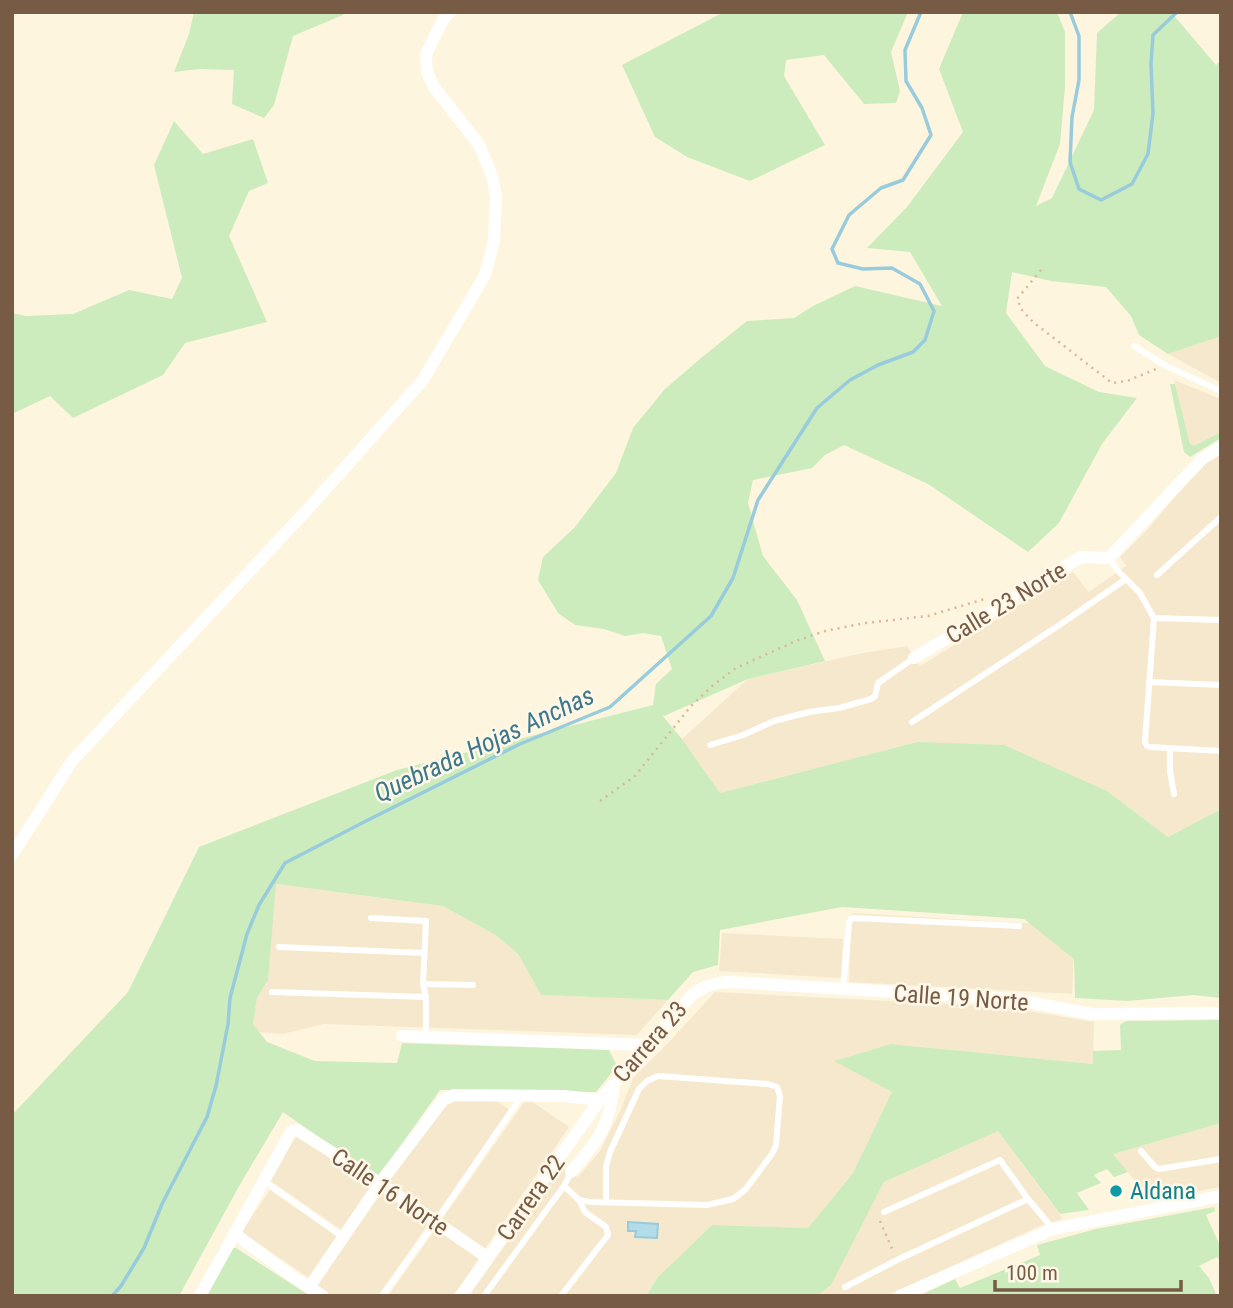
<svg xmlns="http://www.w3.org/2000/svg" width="1233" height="1308" font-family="'Roboto Condensed',sans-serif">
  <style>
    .residential { fill: #f6e8cd }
    .green { fill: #ccecbd }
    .water { fill: #b3dce9; stroke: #98cbdc; stroke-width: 2 }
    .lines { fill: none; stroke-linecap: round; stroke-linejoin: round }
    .stream { stroke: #98cbdc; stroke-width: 3.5 }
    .path { stroke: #dab898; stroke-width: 2.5; stroke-dasharray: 2 5; stroke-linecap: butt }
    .lane { stroke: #fff; stroke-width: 6 }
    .street { stroke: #fff; stroke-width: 12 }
    .culture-dot { fill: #0f9aa8; stroke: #fff8e8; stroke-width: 2.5 }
    .labels { text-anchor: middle; stroke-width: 5; stroke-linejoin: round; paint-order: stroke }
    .street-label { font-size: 24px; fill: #775b45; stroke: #fff8e8 }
    .culture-label { font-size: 24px; fill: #0d838f; stroke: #fff8e8; text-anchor: start }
    .water-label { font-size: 26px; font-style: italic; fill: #3c788c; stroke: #fff8e8 }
  </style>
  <rect width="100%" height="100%" fill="#fef5df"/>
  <path class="residential" d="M1221,336V383L1168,354L1220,335Z
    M1174,380L1221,399V432L1194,447L1190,444Z
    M1221,452V809L1168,837L1107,791L917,742L720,793L682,739L748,679L858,654L907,646L920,666L1073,572L1089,592L1126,566L1120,557L1148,529L1204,462Z
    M275,884L443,906L497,936L518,954L541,995L668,1000L637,1035L324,1024L283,1034L259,1032L253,1024L257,998L268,980Z
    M852,913L1075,926L1072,994L849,982Z
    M722,933L843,939L841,978L719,971Z
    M715,992L1006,1007L1094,1022L1093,1064L891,1044L835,1061L893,1091L853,1173L808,1228L712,1225L658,1277L646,1296H469L557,1171L565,1169L578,1177L600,1151L620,1111L633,1078L667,1044Z
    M462,1078L511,1111L435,1218L387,1184Z
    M527,1098L569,1127L484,1250L441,1221Z
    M1221,1123V1187L1151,1200L1113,1154Z
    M998,1131L1063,1219L1040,1226L886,1296H817L831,1284L884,1182Z
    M297,1133L373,1185L342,1230L266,1178Z
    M385,1188L431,1220L378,1296H331L316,1286Z
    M270,1190L338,1237L309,1278L241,1232Z
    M437,1227L480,1257L453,1296H388Z"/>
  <path class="green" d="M194,12H343V15L293,36L274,105L264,118L232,104L234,70L199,69L174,72L189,34Z
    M724,12H908L891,52L900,91L896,103L864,104L824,55L786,60L784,76L825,145L750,181L687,157L655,137L622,65Z
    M963,12H1057L1065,32V87L1060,144L1036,206L1052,198L1094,110L1097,33L1121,12H1171L1216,65L1221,61V336L1168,354L1139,335L1131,316L1106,287L1051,281L1012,272L1006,313L1045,366L1099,392L1137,398L1102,444L1059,523L1028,552L928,484L844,445L825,455L812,468L753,480L748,503L763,556L797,600L825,661L748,679L664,716L662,715L682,739L720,793L917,742L1004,745L1107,791L1168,837L1221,809V998L1193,995L1128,1001L1075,998L1074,959L1024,919L842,907L720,930L718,965L693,972L668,1000L541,995L518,954L497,936L443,906L276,884L268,980L257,998L253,1024L267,1042L315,1061L397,1063L402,1043L609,1050L617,1066L596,1092L440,1090L380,1175H373L283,1112L238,1188L179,1296H12V1115L128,992L199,847L397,770L653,705L656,684L672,669L661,636L643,633L625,636L604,629L575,625L558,613L538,580L543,557L575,527L616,473L633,428L665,389L701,358L747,321L794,318L813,306L855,286L942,306L910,252L867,248L907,207L963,132L939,69Z
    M174,121L203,154L253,139L268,183L249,191L229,236L267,322L185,343L163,375L73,418L50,396L12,414V313L26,316L73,314L129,290L172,299L182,278L154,165Z
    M1170,384H1175L1190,444L1194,446L1221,432V438L1190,457L1184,452Z
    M1221,1020V1123L1113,1154L1128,1172L1114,1177L1107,1169L1094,1175L1101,1183L1077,1193L1089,1210L1060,1214L998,1131L884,1182L831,1285L817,1296H646L658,1277L712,1225L808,1228L853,1173L892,1092L834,1061L891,1044L1093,1064V1051L1121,1050L1120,1025L1126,1021Z
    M1214,1207L1215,1211L1206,1215L1221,1248V1262L1217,1257L1199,1266L1209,1278L1217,1296H919L955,1279L960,1288L1040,1255L1037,1245L1096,1229Z
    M220,1247L236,1248L310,1296H195Z"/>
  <path class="water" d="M628,1222L658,1224L657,1238L635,1237L636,1231H628Z"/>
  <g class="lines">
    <path class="stream" d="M1070,12L1079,36V80L1072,117L1070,162L1079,189L1101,200L1132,184L1148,154L1153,113L1151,64L1153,35L1177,12
      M112,1296L121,1286L144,1248L162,1204L207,1117L216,1086L228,1024L230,998L247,934L259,905L285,863L364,822L520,744L610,707L711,616L733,578L758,500L817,408L850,380L878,365L913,352L925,340L934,311L920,284L892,268L863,269L838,263L832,249L849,215L881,188L903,180L931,135L922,108L906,81L905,50L921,12"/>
    <path class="path" d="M1041,270L1017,299L1022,310L1033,322L1112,383L1127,381L1156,369
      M600,801L635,776L691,706L711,687L736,668L796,641L825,631L865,623L928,616L988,598
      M880,1221L893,1251"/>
    <path class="lane" d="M1134,346L1166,366L1221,391
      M1109,558L1118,571L1140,593L1154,618L1145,742L1147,746L1150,747L1221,751
      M1157,575L1221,517
      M1154,618L1221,620
      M1149,682L1221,685
      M912,722L1061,624L1126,579
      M710,745L743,735L774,721L809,712L839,708L871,699L875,696L878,683L914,658
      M1170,749V771L1174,794
      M371,918L426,921L423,984L426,997V1037
      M279,947L424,953
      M423,984L473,985
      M843,988L849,923L851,919L855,918L1019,926
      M272,992L426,997
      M1141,1151L1155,1167L1159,1169L1221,1159
      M264,1181L343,1237
      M564,1186L579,1200L590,1202L707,1205L733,1199L745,1190L772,1154L776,1145L780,1096L777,1087L768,1084L658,1076L647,1081L639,1089L610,1152L606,1167V1202
      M884,1212L1000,1160L1028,1199L1053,1229
      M845,1287L897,1260L1028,1199
      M382,1296L436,1221L521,1097
      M484,1296L564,1186L571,1172
      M561,1296L608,1235L606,1227L585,1212L579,1200"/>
    <path class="street" d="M914,658L1081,557L1109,558L1202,459L1221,447
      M12,855L72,761L307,510L423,380L485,275L494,241L496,197L493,179L480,146L434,87L427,72L426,54L443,20L450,12
      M402,1036L646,1045
      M571,1172C598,1141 610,1126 614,1084
      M234,1233L293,1277L323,1296
      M310,1286L380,1183L443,1100L454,1095L564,1096L600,1100
      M200,1296L291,1132L297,1130L380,1183L488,1258
      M461,1296L600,1100L692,995C704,986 713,983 729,982L1013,999L1091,1014L1221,1013
      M900,1296L1053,1229L1221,1196"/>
  </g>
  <circle class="culture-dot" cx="1116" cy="1191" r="7"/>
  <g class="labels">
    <g class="street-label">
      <text transform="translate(1006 603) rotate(-31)" y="8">Calle 23 Norte</text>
      <text transform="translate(961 998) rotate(4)" y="8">Calle 19 Norte</text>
      <text transform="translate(650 1042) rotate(-49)" y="8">Carrera 23</text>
      <text transform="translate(390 1192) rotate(34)" y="8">Calle 16 Norte</text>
      <text transform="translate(531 1198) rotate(-55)" y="8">Carrera 22</text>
    </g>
    <g class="culture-label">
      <text x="1130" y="1199">Aldana</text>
    </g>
    <g class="water-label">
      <text transform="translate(484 744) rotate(-25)" y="9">Quebrada Hojas Anchas</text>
    </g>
  </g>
  <rect width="1233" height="1308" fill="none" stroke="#775b45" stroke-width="28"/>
  <path d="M995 1280v10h186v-10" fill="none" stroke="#775b45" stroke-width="3.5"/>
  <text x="1006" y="1280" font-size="21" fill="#775b45" stroke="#fff8e8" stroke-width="5" paint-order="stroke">100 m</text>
</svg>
